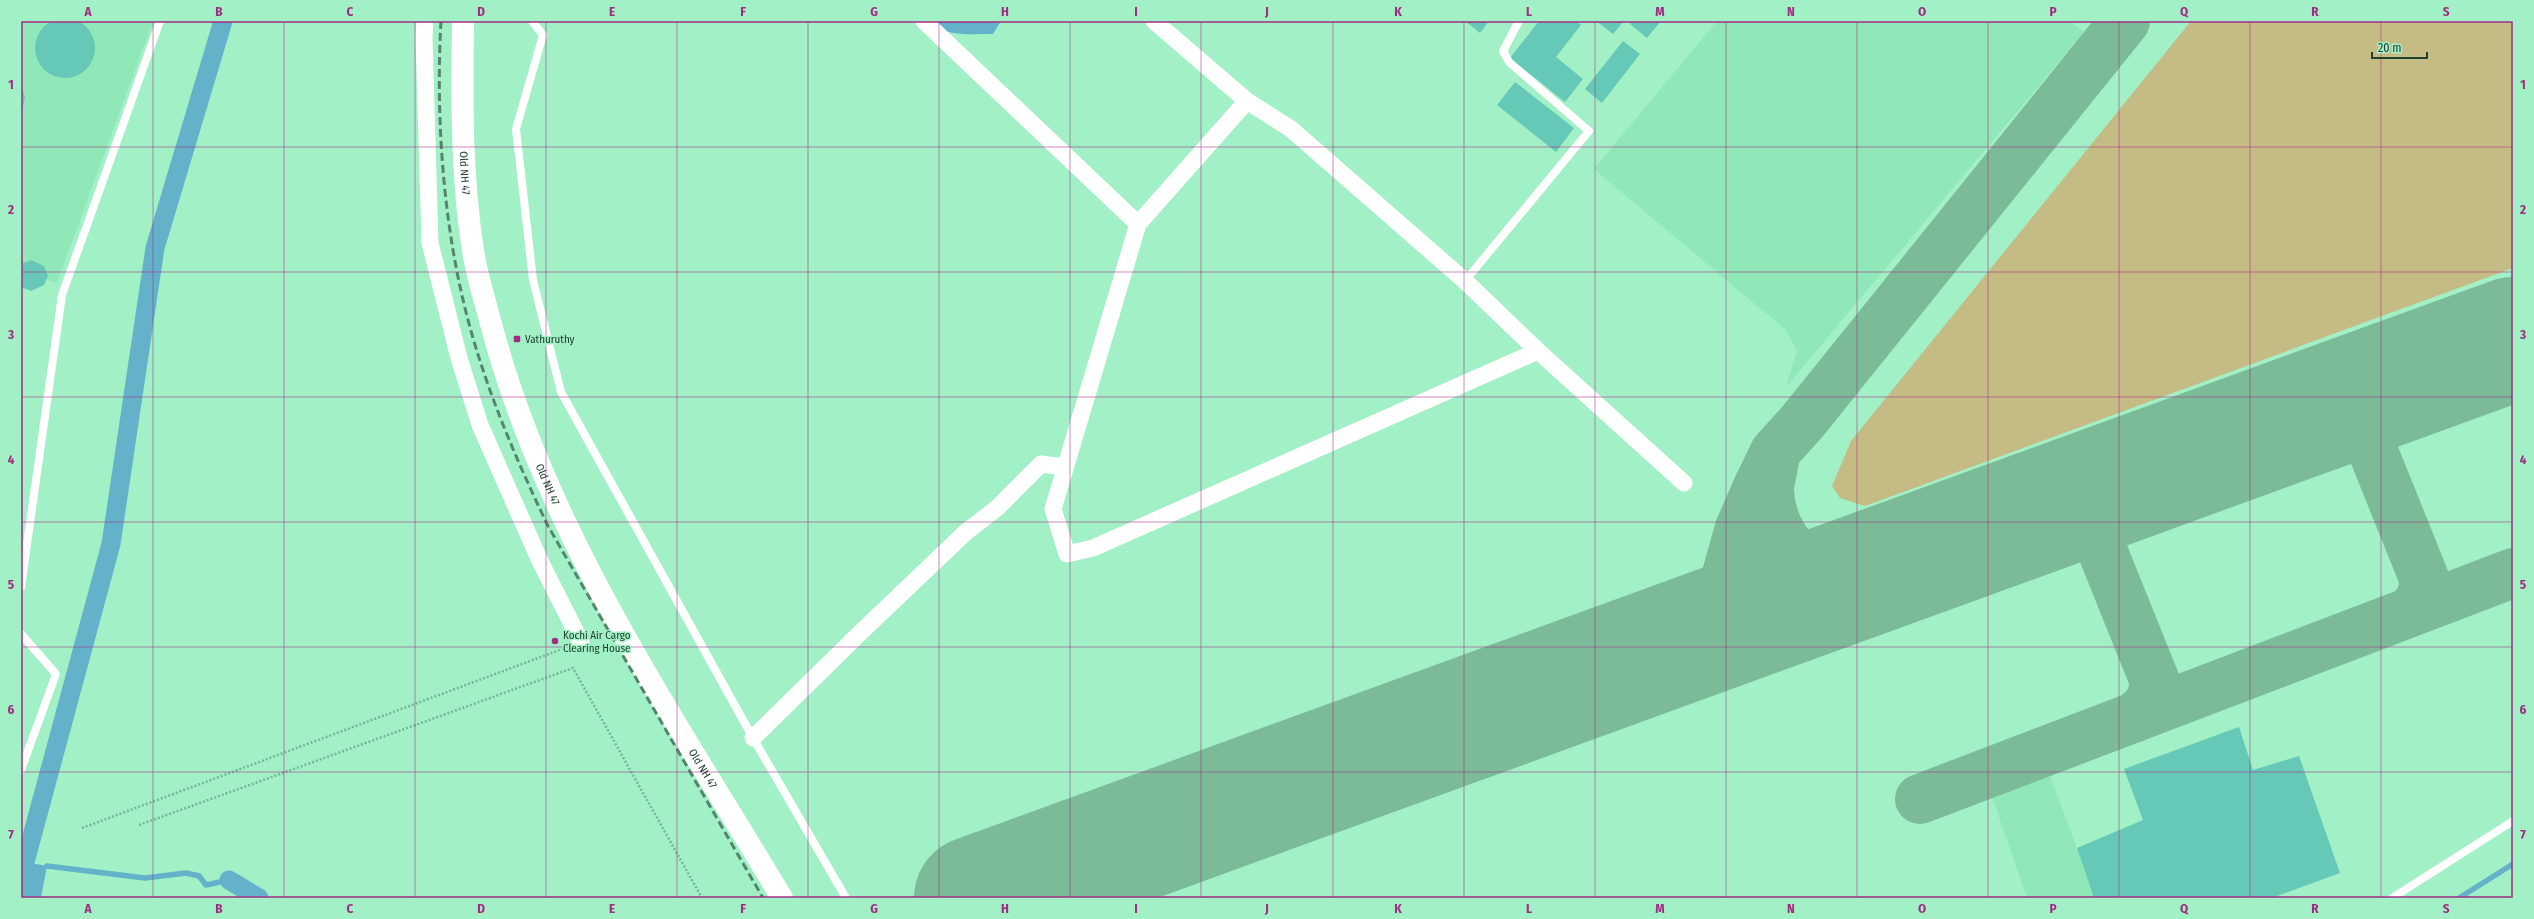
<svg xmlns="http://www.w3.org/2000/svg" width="2534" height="919" font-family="'Fira Sans Condensed',sans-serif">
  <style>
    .built { fill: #90e7b8 }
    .green { fill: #c5bc85 }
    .water { fill: #64b2ca }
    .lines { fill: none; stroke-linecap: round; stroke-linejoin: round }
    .stream { stroke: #64b2ca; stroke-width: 5.5 }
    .canal { stroke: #64b2ca; stroke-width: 19 }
    .taxiway { stroke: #7bbb98; stroke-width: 50 }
    .runway { stroke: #7bbb98; stroke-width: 124 }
    .building { fill: #66c8b6 }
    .path { stroke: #77b594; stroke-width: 2.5; stroke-dasharray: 2 2; stroke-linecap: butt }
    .service { stroke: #fff; stroke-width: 8 }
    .minor { stroke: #fff; stroke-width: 17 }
    .primary { stroke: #fff; stroke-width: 22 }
    .rail { stroke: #54866b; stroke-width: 3; stroke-dasharray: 8 4; stroke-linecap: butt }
    .grid { fill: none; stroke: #a22c84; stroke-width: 1; stroke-opacity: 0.55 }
    .poi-dot { fill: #a22c84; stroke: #a2f0c6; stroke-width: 1.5 }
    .labels { text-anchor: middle; stroke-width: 3; stroke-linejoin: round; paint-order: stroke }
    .street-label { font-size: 11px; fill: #204030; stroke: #a2f0c6 }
    .poi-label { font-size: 11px; fill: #204030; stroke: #a2f0c6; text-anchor: start }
    .neatline { fill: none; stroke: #a22c84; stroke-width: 1.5 }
    .grid-label { font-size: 13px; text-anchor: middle; font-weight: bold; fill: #a22c84 }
  </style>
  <rect width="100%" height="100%" fill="#a2f0c6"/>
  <path class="built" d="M21,21H153L57,283L21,270Z
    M1717,21H2069L2084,32L1786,387L1797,351L1786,330L1594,169Z
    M2050,776L2077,848L2094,898H2027L1991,794Z"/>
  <path class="green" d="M2191,21H2513V268L1865,506L1840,498L1832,486L1851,441Z"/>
  <path class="water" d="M926,21H1001L993,34C971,34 943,37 926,21Z
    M25,862L47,866L41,898H21V863Z"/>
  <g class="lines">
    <path class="stream" d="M47,866L145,878L186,873L199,876L206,885L229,880
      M2459,898L2513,864"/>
    <path class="canal" d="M25,862L111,544L155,248L223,21
      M229,880L259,898"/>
    <path class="taxiway" d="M2326,407C2346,409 2355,418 2366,434L2424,578C2424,594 2421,602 2409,612
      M2366,434C2363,415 2367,403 2379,387
      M1774,460C1773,470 1769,480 1769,490C1770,521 1788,559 1821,565C1846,569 1872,565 1897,563
      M2056,505L2081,516L2096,535L2154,679C2155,698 2148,707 2133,718
      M1634,659L1688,629L1712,611L1722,592L1740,528L1758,487L1775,452L1803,421L2125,21
      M1920,799L2513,573"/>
    <path class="runway" d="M976,898L2513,339"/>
  </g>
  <path class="building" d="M35 48a30 30 0 1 1 60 0a30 30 0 1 1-60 0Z
    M1465,21H1489L1480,33Z
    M1539,21H1576L1581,25L1556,57L1583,79L1565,102L1510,58Z
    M1596,21H1624L1613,34Z
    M1632,21H1661L1647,38L1630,24Z
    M1623,41L1640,54L1602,103L1585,89Z
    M1515,82L1574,128L1556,152L1497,105Z
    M21,86L25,97L21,114Z
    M31,260L44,266L48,276L44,285L31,291L21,287V264Z
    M2239,727L2253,770L2299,756L2340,873L2272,898H2094L2077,848L2143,820L2124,769Z"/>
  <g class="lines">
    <path class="path" d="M139,825L573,668L702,898
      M82,828L565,648"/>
    <path class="service" d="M532,21L543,35L516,129L533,280L561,392L753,738L846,898
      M1465,281L1589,131L1509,62L1503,51L1519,21
      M21,587L62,295L160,21
      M21,634L56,674L21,770
      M2392,898L2513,821"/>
    <path class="minor" d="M425,21L424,37L430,243L459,358L480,425L540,561L581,642
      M924,21L1138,224
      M1154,21L1247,101L1291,129L1465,281L1538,351L1684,483
      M1247,101L1138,224L1053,509L1067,554L1093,548L1538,351
      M753,738L860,633L966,532L997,508L1041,464L1065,467"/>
    <path class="primary" id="s1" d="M463,21C462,98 461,174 473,250C476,273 484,297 490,320C544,530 672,714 782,898"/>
    <path class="rail" d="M441,21C436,108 442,206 461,291C479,373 512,451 548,526L763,898"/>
  </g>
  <path class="grid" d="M153,21V898M284,21V898M415,21V898M546,21V898M677,21V898M808,21V898M939,21V898M1070,21V898M1201,21V898M1333,21V898M1464,21V898M1595,21V898M1726,21V898M1857,21V898M1988,21V898M2119,21V898M2250,21V898M2381,21V898M21,147H2513M21,272H2513M21,397H2513M21,522H2513M21,647H2513M21,772H2513"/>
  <g class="poi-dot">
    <rect x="513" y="335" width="8" height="8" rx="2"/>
    <circle cx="555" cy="641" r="4"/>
  </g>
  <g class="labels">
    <g class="street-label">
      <text dy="4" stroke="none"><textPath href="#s1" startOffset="152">Old NH 47</textPath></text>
      <text dy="4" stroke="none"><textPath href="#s1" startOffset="476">Old NH 47</textPath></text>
      <text dy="4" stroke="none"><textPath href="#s1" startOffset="800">Old NH 47</textPath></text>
    </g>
    <g class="poi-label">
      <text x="525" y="343">Vathuruthy</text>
      <text x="563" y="639">Kochi Air Cargo<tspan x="563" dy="13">Clearing House</tspan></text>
    </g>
  </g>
  <rect width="2534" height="919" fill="none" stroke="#a2f0c6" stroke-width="44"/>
  <path d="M2372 52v6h55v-6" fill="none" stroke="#204030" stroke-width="2"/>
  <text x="2378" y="52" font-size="12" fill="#204030" stroke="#a2f0c6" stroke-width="3" paint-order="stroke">20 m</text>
  <rect x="22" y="22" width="2490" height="875" class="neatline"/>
  <g class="grid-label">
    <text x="88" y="16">A</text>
    <text x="219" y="16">B</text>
    <text x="350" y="16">C</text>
    <text x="481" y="16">D</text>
    <text x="612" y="16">E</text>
    <text x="743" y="16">F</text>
    <text x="874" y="16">G</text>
    <text x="1005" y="16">H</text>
    <text x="1136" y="16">I</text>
    <text x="1267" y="16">J</text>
    <text x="1398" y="16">K</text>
    <text x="1529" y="16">L</text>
    <text x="1660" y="16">M</text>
    <text x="1791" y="16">N</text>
    <text x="1922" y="16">O</text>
    <text x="2053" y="16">P</text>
    <text x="2184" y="16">Q</text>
    <text x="2315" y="16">R</text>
    <text x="2446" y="16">S</text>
    <text x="11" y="89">1</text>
    <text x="2523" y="89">1</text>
    <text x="11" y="214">2</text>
    <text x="2523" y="214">2</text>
    <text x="11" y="339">3</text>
    <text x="2523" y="339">3</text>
    <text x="11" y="464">4</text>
    <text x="2523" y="464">4</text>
    <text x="11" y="589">5</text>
    <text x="2523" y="589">5</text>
    <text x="11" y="714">6</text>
    <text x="2523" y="714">6</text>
    <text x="11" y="839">7</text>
    <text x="2523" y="839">7</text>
    <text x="88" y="913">A</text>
    <text x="219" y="913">B</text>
    <text x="350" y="913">C</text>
    <text x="481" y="913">D</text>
    <text x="612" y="913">E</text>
    <text x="743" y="913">F</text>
    <text x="874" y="913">G</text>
    <text x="1005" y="913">H</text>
    <text x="1136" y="913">I</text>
    <text x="1267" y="913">J</text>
    <text x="1398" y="913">K</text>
    <text x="1529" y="913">L</text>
    <text x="1660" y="913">M</text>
    <text x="1791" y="913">N</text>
    <text x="1922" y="913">O</text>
    <text x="2053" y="913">P</text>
    <text x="2184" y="913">Q</text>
    <text x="2315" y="913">R</text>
    <text x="2446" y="913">S</text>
  </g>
</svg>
